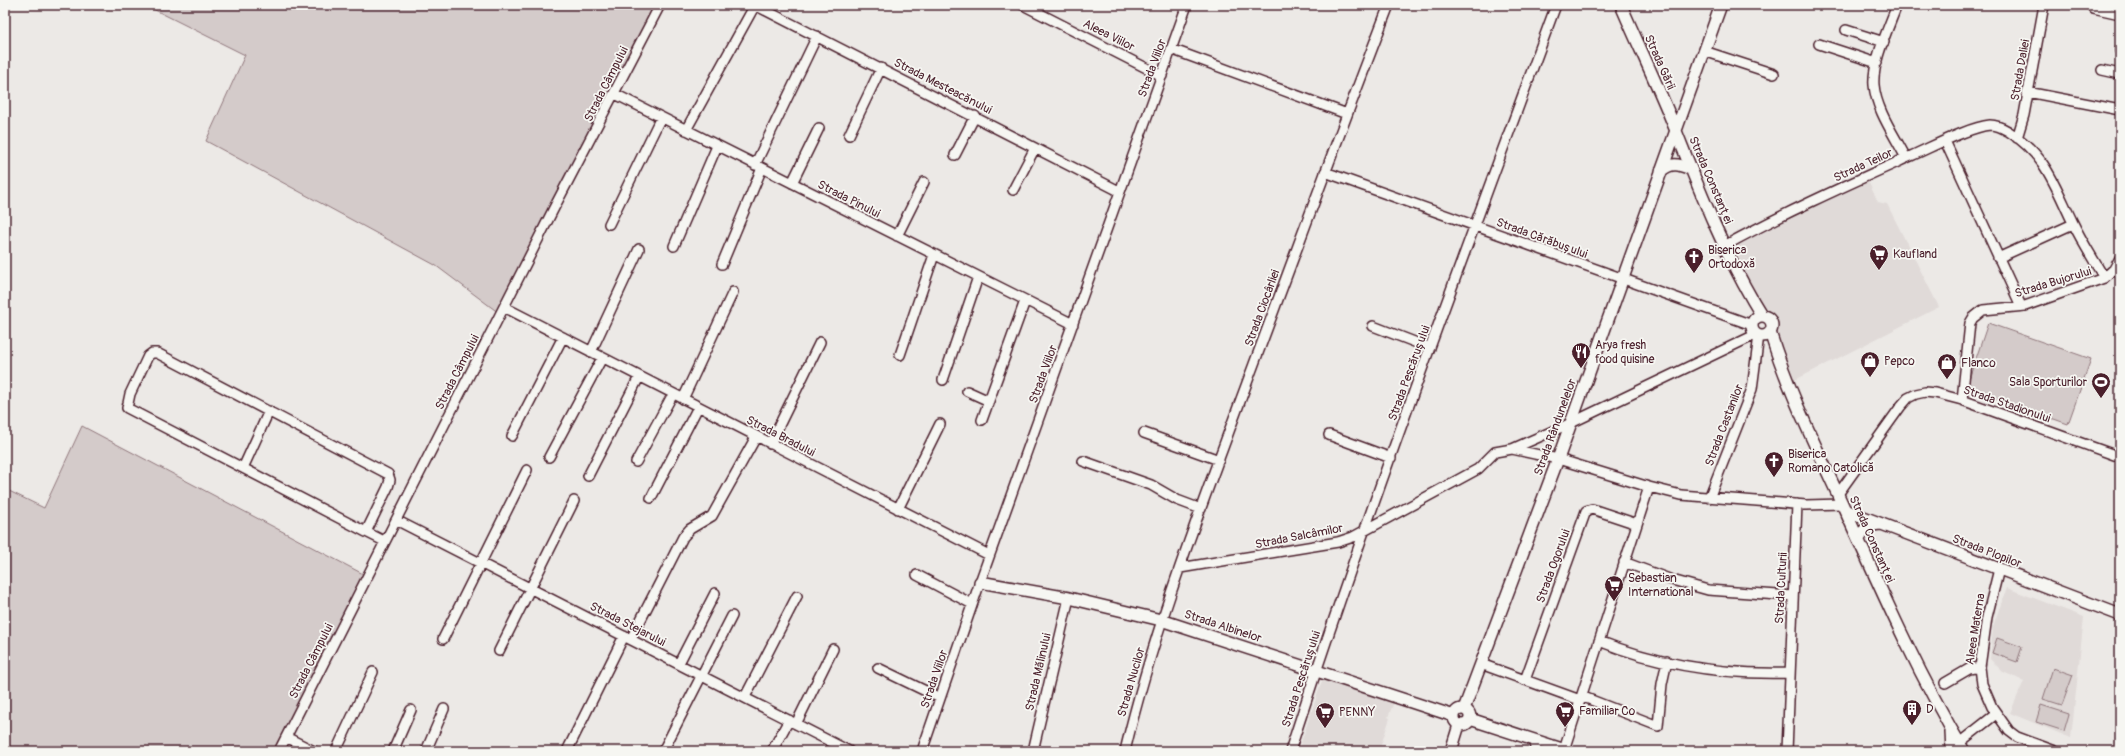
<svg xmlns="http://www.w3.org/2000/svg" width="2125" height="756" font-family="Pangolin,sans-serif">
  <style>
    .built { fill: #e0dad8 }
    .green { fill: #d4cbca; stroke: #8f757a }
    .lines { fill: none; stroke-linecap: round; stroke-linejoin: round }
    .minor-casing { stroke: #4a1f2b; stroke-width: 12 }
    .tertiary-casing { stroke: #4a1f2b; stroke-width: 14 }
    .minor { stroke: #f6f6f2; stroke-width: 9 }
    .tertiary { stroke: #f6f6f2; stroke-width: 11 }
    .labels { text-anchor: middle; stroke-width: 3.5; stroke-linejoin: round; paint-order: stroke }
    .street-label { font-size: 12px; fill: #4a1f2b; stroke: #f6f6f2 }
    .poi-label { font-size: 12px; fill: #4a1f2b; stroke: #f6f6f2; text-anchor: start }
  </style>
  <rect width="100%" height="100%" fill="#ece9e6"/>
  <filter id="ink" filterUnits="userSpaceOnUse"><feTurbulence type="fractalNoise" baseFrequency=".025" numOctaves="2"/><feDisplacementMap in="SourceGraphic" scale="8" xChannelSelector="R" yChannelSelector="G"/><feConvolveMatrix kernelMatrix="1 2 1 2 8 2 1 2 1" color-interpolation-filters="sRGB"/></filter>
  <g filter="url(#ink)">
    <path class="built" d="M1867,179L1878,202L1887,204L1939,307L1793,381L1728,250Z
      M2007,588L2084,617L2071,738L2010,713L2024,681L2003,672L1990,659L1993,626Z
      M1323,678L1394,702L1388,717L1390,718L1379,751H1298Z"/>
    <path class="green" d="M145,5H659L499,313L435,265L206,141L245,55Z
      M1988,323L2091,359L2068,424L1966,388Z
      M82,426L365,575L275,751H5V489L44,508Z
      M1997,638L2022,647L2017,662L1992,653Z
      M2053,668L2073,675L2062,705L2043,699Z
      M2041,705L2069,714L2064,731L2036,722Z"/>
    <g class="lines">
      <g class="minor-casing">
        <path id="minor" d="M755,5L1119,191
          M1023,5L1162,76
          M1897,5C1889,27 1872,62 1874,85C1876,110 1895,136 1906,158
          M2093,8L2120,14
          M1846,30L1884,42
          M1819,44L1877,63
          M1171,49L1347,114
          M2120,50V51
          M1704,51L1774,74
          M2102,70L2120,74
          M2027,92L2120,110
          M615,94L1073,324
          M686,130L755,5
          M849,135L881,68
          M2017,138L2024,115L2044,5
          M1945,141L2021,306
          M955,155L975,116
          M755,165L817,36
          M1325,172L1752,325
          M792,183L819,128
          M1013,190L1035,148
          M609,224L661,117
          M897,236L924,182
          M1726,245C1786,212 1849,184 1911,156C1932,147 1969,127 1990,125C1996,125 2003,128 2008,131C2046,155 2054,184 2073,223C2082,242 2094,260 2104,278
          M674,246L717,146
          M1998,258L2073,224
          M722,264L762,168
          M504,307L989,555
          M1373,326L1430,348
          M591,352L639,249
          M900,355L934,255
          M943,380L978,277
          M967,391L989,401
          M683,399L733,292
          M1962,400L1970,323L1973,318L1983,310L2025,306L2104,278L2114,269L2120,258
          M982,420L1025,301
          M1144,433L1219,460
          M1329,435L1391,458
          M512,436L563,337
          M770,444L820,342
          M1512,449L1558,459L1649,487L1681,495L1806,505L1842,504
          M549,457L602,358
          M1083,461L1151,485L1177,500L1201,509
          M636,462L673,394
          M243,468L269,411
          M588,476L639,377
          M1838,494L1901,406L1908,398L1916,394L1925,392L1935,393L1962,400L2120,457
          M651,498L698,407
          M1709,498L1752,389L1759,335
          M898,509L940,424
          M396,520L849,751
          M366,532L127,408L130,394L148,356L152,353H157L388,474L390,480L388,487L366,532L384,541
          M1624,562L1672,580L1708,590L1793,596
          M1180,568L1338,542L1353,537L1478,469L1495,452L1512,449L1571,423L1757,334
          M1999,569L1987,617L1980,667L1982,684L1992,707L2009,731L2017,737L2055,751
          M917,575L972,604
          M443,639L527,470
          M631,639L683,537L690,529L712,516L756,437
          M1599,641C1659,665 1725,675 1789,673
          M499,651L574,501
          M679,663L715,593
          M1481,664L1580,700
          M878,668L940,698
          M1525,680L1586,511L1592,509L1637,524
          M1945,683L1969,669L1980,667
          M1581,696L1658,726L1662,684L1667,661
          M745,697L797,596
          M796,724L833,649
          M286,737L314,751
          M1959,743L1996,714
          M1564,750L1649,487
          M279,751L554,208L660,5
          M336,751L373,672
          M393,751L411,710
          M426,751L444,709
          M567,751L624,636
          M663,751L732,616
          M772,751L789,720
          M922,751L980,582L1187,5
          M1033,751L1069,598
          M1125,751C1153,633 1196,521 1238,407C1288,273 1337,139 1389,5
          M1290,751C1371,500 1465,253 1556,5
          M1534,751L1537,742
          M1787,751L1797,504"/>
      </g>
      <g class="tertiary-casing">
        <path id="tertiary" d="M1621,5C1639,47 1659,88 1676,131C1700,192 1727,260 1762,316
          M1661,171C1671,162 1679,164 1690,169
          M1752 326a10 10 0 1 1 20 0a10 10 0 1 1-20 0Z
          M1770,332C1789,393 1818,451 1845,510C1882,592 1918,674 1964,751
          M1845,510L2120,615
          M1859,542C1860,530 1869,525 1880,524
          M980,582L1069,598L1161,620L1454,716
          M1454 717a8 8 0 1 1 16 0a8 8 0 1 1-16 0Z
          M1464,709L1558,459L1721,5
          M1470,719L1568,751
          M1951,732L1952,751
          M1451,751L1459,725"/>
      </g>
      <use href="#minor" class="minor"/>
      <use href="#tertiary" class="tertiary"/>
    </g>
  </g>
  <defs>
    <g id="supermarket-pin" transform="scale(1)"><path d="M0 17L-7.5 6A9.5 9.5 0 1 1 7.5 6Z" fill="#4a1f2b" stroke="#f6f6f2"/><path d="M-6-5.5h2.5l.6 2H6L4.5 2H-2.5L-4.4-4H-6ZM-1.5 3.2a1.3 1.3 0 1 0 .1 0ZM3 3.2a1.3 1.3 0 1 0 .1 0Z" fill="#fff"/></g>
    <g id="church-pin" transform="scale(1)"><path d="M0 17L-7.5 6A9.5 9.5 0 1 1 7.5 6Z" fill="#4a1f2b" stroke="#f6f6f2"/><path d="M-1.2-6h2.4v3.5h3.3v2.4h-3.3V6h-2.4V-.1h-3.3v-2.4h3.3Z" fill="#fff"/></g>
    <g id="restaurant-pin" transform="scale(1)"><path d="M0 17L-7.5 6A9.5 9.5 0 1 1 7.5 6Z" fill="#4a1f2b" stroke="#f6f6f2"/><path d="M-5-6h1v4h1v-4h1v4h1v-4h1v5L-1.5 .5V6h-2V.5L-5-1ZM5-6V6H3V1.5H1.5Q1.5-4 5-6Z" fill="#fff"/></g>
    <g id="shop-pin" transform="scale(1)"><path d="M0 17L-7.5 6A9.5 9.5 0 1 1 7.5 6Z" fill="#4a1f2b" stroke="#f6f6f2"/><path d="M-5-2.5h2.3a2.7 3.5 0 0 1 5.4 0H5L5.5 6h-11ZM-1.5-2.5h3a1.5 2.3 0 0 0-3 0Z" fill="#fff"/></g>
    <g id="stadium-pin" transform="scale(1)"><path d="M0 17L-7.5 6A9.5 9.5 0 1 1 7.5 6Z" fill="#4a1f2b" stroke="#f6f6f2"/><path d="M0-5a6.5 5 0 1 0 0 10a6.5 5 0 1 0 0-10ZM-3.5-1.8h7v3.6h-7Z" fill="#fff"/></g>
    <g id="building-pin" transform="scale(1)"><path d="M0 17L-7.5 6A9.5 9.5 0 1 1 7.5 6Z" fill="#4a1f2b" stroke="#f6f6f2"/><path d="M-4-6H4V6H1V3H-1V6H-4ZM-2.5-4.3h1.7v1.8h-1.7ZM.8-4.3h1.7v1.8H.8ZM-2.5-1h1.7V.8h-1.7ZM.8-1h1.7V.8H.8Z" fill="#fff"/></g>
  </defs>
  <g fill-rule="evenodd">
    <use href="#supermarket-pin" x="1879" y="254"/>
    <use href="#church-pin" x="1694" y="257"/>
    <use href="#restaurant-pin" x="1581" y="352"/>
    <use href="#shop-pin" x="1870" y="361"/>
    <use href="#shop-pin" x="1947" y="363"/>
    <use href="#stadium-pin" x="2101" y="382"/>
    <use href="#church-pin" x="1774" y="461"/>
    <use href="#supermarket-pin" x="1614" y="585"/>
    <use href="#building-pin" x="1912" y="709"/>
    <use href="#supermarket-pin" x="1565" y="711"/>
    <use href="#supermarket-pin" x="1325" y="712"/>
  </g>
  <g class="labels">
    <g class="street-label">
      <text transform="translate(1109 35) rotate(27)" y="4">Aleea Viilor</text>
      <text transform="translate(1660 62) rotate(66)" y="4">Strada Gării</text>
      <text transform="translate(1152 68) rotate(-70)" y="4">Strada Viilor</text>
      <text transform="translate(2020 70) rotate(-80)" y="4">Strada Daliei</text>
      <text transform="translate(606 84) rotate(-63)" y="4">Strada Câmpului</text>
      <text transform="translate(943 86) rotate(27)" y="4">Strada Mesteacănului</text>
      <text transform="translate(1863 165) rotate(-25)" y="4">Strada Teilor</text>
      <text transform="translate(1711 180) rotate(67)" y="4">Strada Constanței</text>
      <text transform="translate(849 199) rotate(27)" y="4">Strada Pinului</text>
      <text transform="translate(1542 238) rotate(20)" y="4">Strada Cărăbușului</text>
      <text transform="translate(2053 282) rotate(-17)" y="4">Strada Bujorului</text>
      <text transform="translate(1262 308) rotate(-70)" y="4">Strada Ciocârliei</text>
      <text transform="translate(457 372) rotate(-63)" y="4">Strada Câmpului</text>
      <text transform="translate(1409 373) rotate(-70)" y="4">Strada Pescărușului</text>
      <text transform="translate(1043 374) rotate(-70)" y="4">Strada Viilor</text>
      <text transform="translate(2007 404) rotate(19)" y="4">Strada Stadionului</text>
      <text transform="translate(1724 425) rotate(-69)" y="4">Strada Castanilor</text>
      <text transform="translate(1555 427) rotate(-70)" y="4">Strada Rândunelelor</text>
      <text transform="translate(781 436) rotate(27)" y="4">Strada Bradului</text>
      <text transform="translate(1299 536) rotate(-11)" y="4">Strada Salcâmilor</text>
      <text transform="translate(1872 539) rotate(66)" y="4">Strada Constanței</text>
      <text transform="translate(1987 551) rotate(21)" y="4">Strada Plopilor</text>
      <text transform="translate(1553 566) rotate(-70)" y="4">Strada Ogorului</text>
      <text transform="translate(1781 588) rotate(-87)" y="4">Strada Culturii</text>
      <text transform="translate(628 624) rotate(27)" y="4">Strada Stejarului</text>
      <text transform="translate(1223 626) rotate(18)" y="4">Strada Albinelor</text>
      <text transform="translate(1975 629) rotate(-81)" y="4">Aleea Materna</text>
      <text transform="translate(311 661) rotate(-63)" y="4">Strada Câmpului</text>
      <text transform="translate(1038 672) rotate(-77)" y="4">Strada Mălinului</text>
      <text transform="translate(934 679) rotate(-71)" y="4">Strada Viilor</text>
      <text transform="translate(1301 679) rotate(-72)" y="4">Strada Pescărușului</text>
      <text transform="translate(1131 682) rotate(-74)" y="4">Strada Nucilor</text>
    </g>
    <g class="poi-label">
      <text x="1708" y="254">Biserica<tspan x="1708" dy="14">Ortodoxă</tspan></text>
      <text x="1893" y="258">Kaufland</text>
      <text x="1595" y="349">Arya fresh<tspan x="1595" dy="14">food quisine</tspan></text>
      <text x="1884" y="365">Pepco</text>
      <text x="1961" y="367">Flanco</text>
      <text x="2087" y="386" text-anchor="end">Sala Sporturilor</text>
      <text x="1788" y="458">Biserica<tspan x="1788" dy="14">Romano Catolică</tspan></text>
      <text x="1628" y="582">Sebastian<tspan x="1628" dy="14">International</tspan></text>
      <text x="1926" y="713">D</text>
      <text x="1579" y="715">Familiar Co</text>
      <text x="1339" y="716">PENNY</text>
    </g>
  </g>
  <rect width="2125" height="756" fill="none" stroke="#f6f6f2" stroke-width="20"/>
  <rect x="10" y="10" width="2105" height="736" fill="none" stroke="#4a1f2b" stroke-width="1.5" filter="url(#ink)"/>
</svg>
